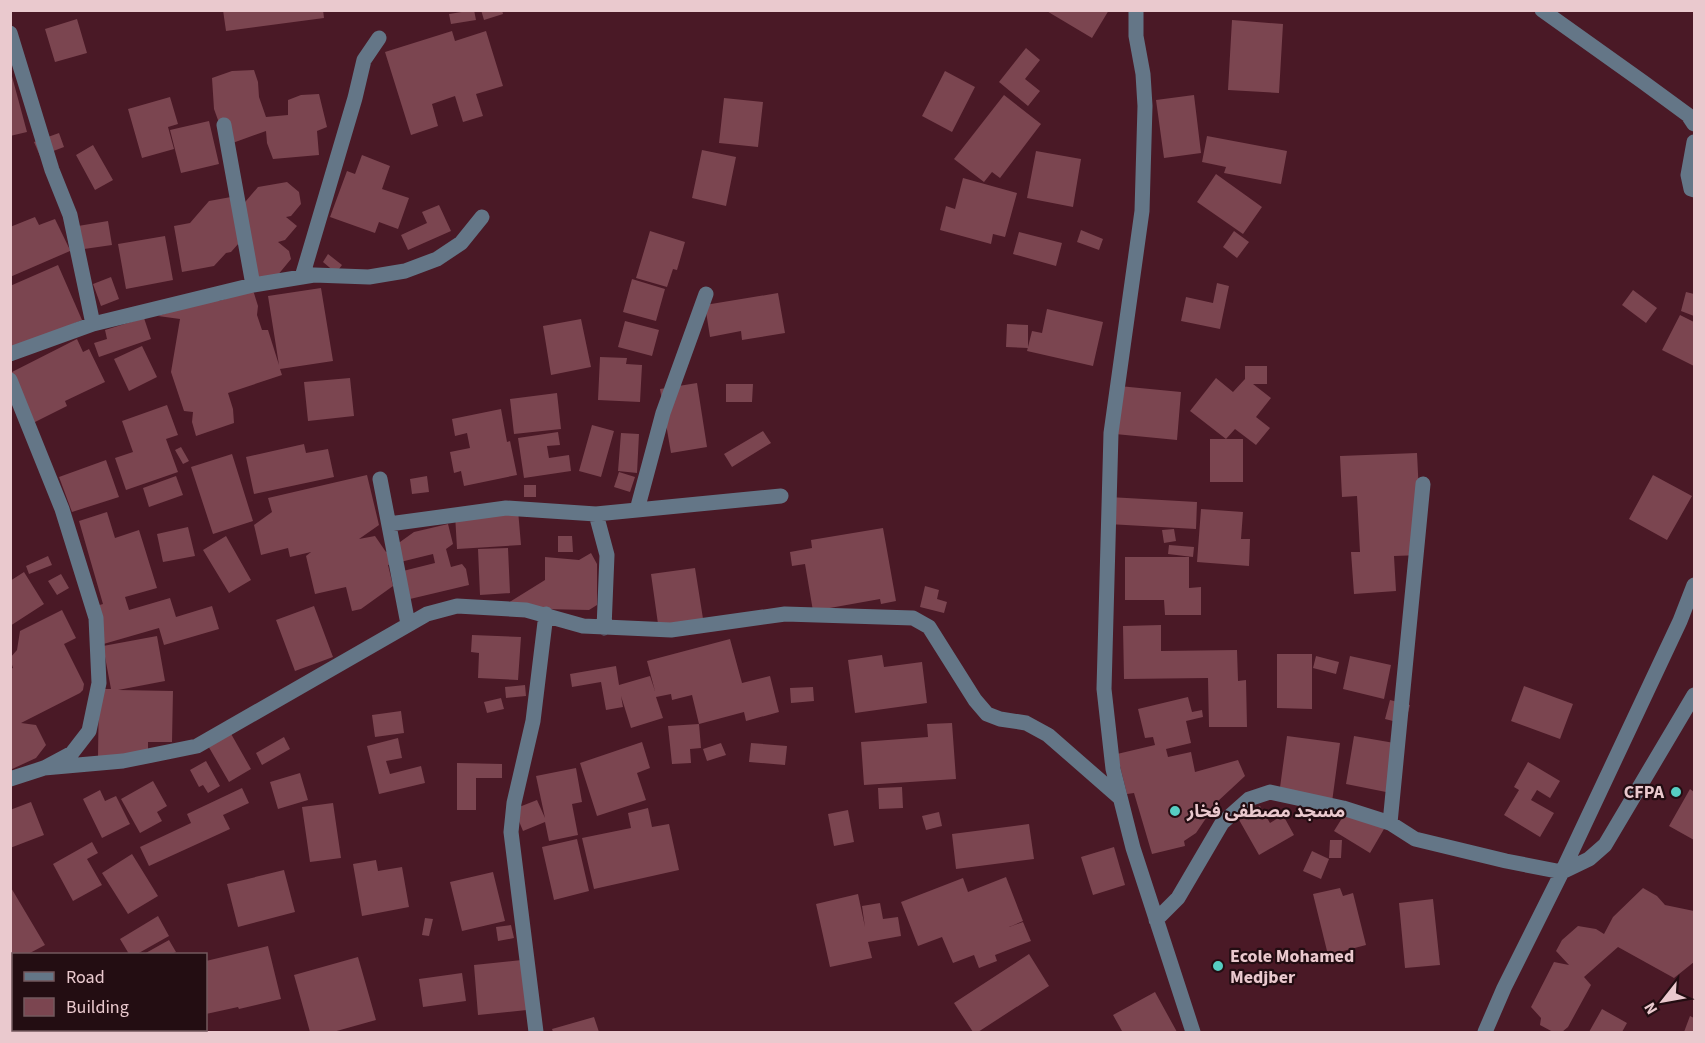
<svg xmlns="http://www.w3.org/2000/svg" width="1705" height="1043" font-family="'Source Sans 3','Noto Sans Arabic',sans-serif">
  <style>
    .building { fill: #7b4550 }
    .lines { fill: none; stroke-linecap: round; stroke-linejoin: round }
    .minor { stroke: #647687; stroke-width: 15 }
    .poi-dot { fill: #56cec3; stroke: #230d12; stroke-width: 2 }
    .labels { text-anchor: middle; stroke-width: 4.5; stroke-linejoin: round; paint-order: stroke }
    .poi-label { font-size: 18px; font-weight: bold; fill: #eac9ce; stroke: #230d12; text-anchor: start }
  </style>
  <rect width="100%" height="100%" fill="#4a1926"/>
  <path class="building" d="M223,10H323L324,18L226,31Z
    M474,10L476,20L451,24L449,14Z
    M481,10H502L503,14L484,20Z
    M1045,10H1109L1092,38Z
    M77,19L87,53L55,62L45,29Z
    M1232,20L1283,24L1279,93L1228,90Z
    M452,31L455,41L486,31L503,86L476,94L483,116L463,122L455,96L432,104L438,126L411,135L385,52Z
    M1026,48L1040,60L1025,79L1040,91L1028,106L999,82Z
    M10,69L27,132L10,136Z
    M254,70L258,82L259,97L266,117L288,115V100L301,95L319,94L327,127L317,131L319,155L273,159L267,143L266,131L227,145L214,109L212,78L232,71Z
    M945,71L975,87L952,132L922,116Z
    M1004,95L1041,124L1000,178L992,172L984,182L954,159Z
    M1194,95L1201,153L1164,158L1156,100Z
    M170,97L178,124L168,127L174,149L142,158L128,109Z
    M724,98L763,102L758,147L719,143Z
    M209,121L219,164L181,173L170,130Z
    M59,133L64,147L40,156L34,142Z
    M1207,136L1287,151L1281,184L1224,173L1226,167L1202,162Z
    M93,145L113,180L95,190L76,155Z
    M702,150L736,157L726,206L692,198Z
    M1036,151L1081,159L1073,207L1027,198Z
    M362,155L390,166L382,189L409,198L398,229L379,222L375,233L330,217L347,171L355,174Z
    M1216,174L1262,207L1243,234L1197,202Z
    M963,178L1017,193L1005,237L993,234L991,244L940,230L946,206L955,209Z
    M287,182L299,192L301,204L291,216L286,217L297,226L285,240L278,242L289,251L291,259L277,276L248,280L239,243L231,252L226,253L214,266L182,272L174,226L190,223L209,201L231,197L234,215L258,187Z
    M439,205L451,231L408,250L401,235L427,223L422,212Z
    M35,217L39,225L55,219L70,250L66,228L108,221L112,245L70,251L10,277V227Z
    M1081,230L1103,239L1099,250L1077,242Z
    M650,231L685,242L677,270L673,269L667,287L636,278Z
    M1234,231L1249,242L1237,258L1223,247Z
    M1019,232L1062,243L1056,266L1013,254Z
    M165,236L173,280L126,289L118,244Z
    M328,254L342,265L336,273L323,262Z
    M58,265L82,320L10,351V286Z
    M111,277L119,299L101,306L93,284Z
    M632,279L665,289L656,321L623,312Z
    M1217,283L1229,286L1220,329L1181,321L1186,297L1213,303Z
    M321,288L333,361L280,369L282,375L228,393L233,409L234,423L196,436L192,422L193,412L184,411L171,372L180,319L158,316L217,297L219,301L253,290L258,306L257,315L262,330H268L279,365L268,296Z
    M1633,290L1657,308L1646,323L1622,305Z
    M1686,292L1694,294V316L1681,311Z
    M778,293L785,333L742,340L741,331L710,337L705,305Z
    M1047,309L1103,322L1093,366L1027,351L1032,331L1042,333Z
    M1680,315L1694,322V366L1662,350Z
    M144,318L151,339L99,357L94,343L107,339L105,330Z
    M581,319L591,367L551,375L543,326Z
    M625,321L659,330L652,356L618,347Z
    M1007,324L1028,325V348L1006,347Z
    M77,339L83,352L89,349L105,382L65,401L67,406L25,427L10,397V373Z
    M142,346L157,377L129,391L114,359Z
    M600,357L627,358L626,364L642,365L640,402L598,400Z
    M1245,366H1267V384H1253L1271,398L1256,417L1270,428L1256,445L1235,429L1226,439H1243V482H1210V439H1226L1190,411L1216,378L1233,392L1245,379Z
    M350,378L354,416L308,421L304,382Z
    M697,383L707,447L671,453L660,389Z
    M726,384H753L752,402H726Z
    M1119,386L1181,392L1177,440L1115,434Z
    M557,393L561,429L514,434L510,399Z
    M167,405L178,435L166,439L178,472L126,490L115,458L133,452L122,421Z
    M501,409L507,442L510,441L517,475L464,486L461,471L454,473L450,452L470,448L467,433L455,436L452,419Z
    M592,425L614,431L601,477L579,471Z
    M763,431L771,443L732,467L724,454Z
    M558,432L560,445L547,446L549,458L569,455L571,471L524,478L518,438Z
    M621,433L639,434L637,473L618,471Z
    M304,444L306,453L328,449L334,477L254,494L246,457Z
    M181,447L189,461L183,464L175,450Z
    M1417,453L1422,555L1394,556L1396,591L1354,594L1351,552H1360L1357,496L1342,497L1340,456Z
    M232,454L253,521L213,534L191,467Z
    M106,460L119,497L72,512L59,477Z
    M619,472L635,477L630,492L614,487Z
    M367,475L379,525L359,539L375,536L386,552L414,532L448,524L453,544L446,549L451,567L462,564L466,569L469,585L410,599L403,571L435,563L433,554L388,565L393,586L361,609L352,611L346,587L315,594L306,556L311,552L290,557L288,548L261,555L254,525L272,512L268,498Z
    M1653,475L1692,496L1667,540L1629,519Z
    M176,476L183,495L149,507L143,488Z
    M427,476L429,492L412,494L410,479Z
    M524,485H536V497H524Z
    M1109,497L1197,502L1196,529L1108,524Z
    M1201,509L1243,512L1241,539H1250L1249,566L1197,562Z
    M518,510L521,545L457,549L455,514Z
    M107,512L115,538L139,530L157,588L125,597L129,610L170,598L176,617L212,606L219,629L164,645L159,628L100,645L89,608L103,604L79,521Z
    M188,527L195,556L163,562L157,534Z
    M883,528L896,601L881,604L880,599L813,611L805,564L792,566L790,552L812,548L811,540Z
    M1174,529L1176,541L1164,543L1162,530Z
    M226,536L251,580L229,593L203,550Z
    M558,536H572L573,552H558Z
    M1169,545L1194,547L1193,557L1168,554Z
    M508,548L510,593L480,595L478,549Z
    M591,553L597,564V605L589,610L500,608L545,580V557L579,560Z
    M48,556L52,565L29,574L26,566Z
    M1125,557H1189V588L1201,587V615H1165L1164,600H1125Z
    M695,568L704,625L659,631L651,574Z
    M24,572L44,604L10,626V581Z
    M61,574L69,588L57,595L48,581Z
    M925,586L939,590L937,599L947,602L944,613L920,607Z
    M314,606L333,657L295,671L276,620Z
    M62,610L76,638L64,644L84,684L83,690L80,693L21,723L36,725L46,745L36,758L10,770V669L13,668L10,658L17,650L20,631Z
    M1161,625V651L1237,650L1238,681L1246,680L1247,727H1209L1208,678L1124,679L1123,626Z
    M472,635L521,637L518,680L478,678L479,653L471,652Z
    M157,636L165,681L118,690L173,691L172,742H148V758L98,757L99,689H111L103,646Z
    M730,639L742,683L770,676L779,712L746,721L744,712L699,724L692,695L672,700L671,694L656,697L663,718L631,728L621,696L623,707L606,710L601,682L572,687L570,674L616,666L619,685L650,676L655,691L647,661Z
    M1277,654H1312V709L1277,708Z
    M882,655L884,667L922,662L927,703L855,713L848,660Z
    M1316,656L1339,662L1336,674L1313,668Z
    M1350,656L1391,665L1384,699L1343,689Z
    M525,685L526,696L506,698L505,687Z
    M1524,686L1573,704L1560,739L1511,721Z
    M813,687L814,701L791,703L790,688Z
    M1188,697L1192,712L1202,710L1203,717L1186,721L1191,743L1166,749L1168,757L1191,752L1195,772L1238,760L1245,776L1217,802L1196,833L1184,841L1185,846L1152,854L1134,793L1127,794L1117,754L1155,745L1153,737L1145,738L1138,709Z
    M501,698L504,709L487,713L484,702Z
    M1390,700L1410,705L1405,724L1385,719Z
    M401,711L404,733L375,737L372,715Z
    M952,723L956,779L864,785L861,742L928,737L927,724Z
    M699,724L701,748L690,749L691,763L672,764L668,726Z
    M230,732L251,769L229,782L207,744Z
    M1287,736L1340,743L1332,802L1279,795Z
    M1354,736L1400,744L1391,793L1346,784Z
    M284,737L290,749L262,765L256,753Z
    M398,738L402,758L386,761L390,774L421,766L425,783L379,794L367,746Z
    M642,742L650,768L637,773L646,800L597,816L580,763Z
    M721,743L726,755L707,761L703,749Z
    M751,743L787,746L785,765L749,762Z
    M206,761L220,786L208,793L203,785L199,787L190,770Z
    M1528,762L1560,781L1550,798L1537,790L1531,800L1554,813L1540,837L1504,815L1519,790L1514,787Z
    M457,763L502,764V778H476V810H457Z
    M576,768L582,802L572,804L578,835L549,841L545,822L523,831L514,809L537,800L545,818L536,776Z
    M300,773L308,800L278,809L270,782Z
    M153,781L167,806L157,812L162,821L140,833L121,799Z
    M902,787L903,808L879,809L878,788Z
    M242,788L249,803L223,815L230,829L149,866L140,847L191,823L187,814Z
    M1690,789L1694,792V840L1669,826Z
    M100,790L105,801L116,796L130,824L102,838L83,799Z
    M31,802L44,835L10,848V810Z
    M333,803L341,858L310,862L302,807Z
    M1260,806L1270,823L1283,815L1294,835L1259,855L1238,818Z
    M1349,807L1384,829L1370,853L1334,831Z
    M648,808L652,827L669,824L679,870L594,889L582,838L631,828L628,813Z
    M848,810L854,842L834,846L828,814Z
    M939,812L942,826L926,830L922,816Z
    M1029,824L1034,859L956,869L952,834Z
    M577,839L589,891L554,900L542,847Z
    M1330,840H1342L1341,858H1329Z
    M92,842L98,853L87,859L102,885L73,901L53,864Z
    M1114,847L1125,885L1093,895L1081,857Z
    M1312,851L1329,859L1321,879L1303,871Z
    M132,854L158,896L128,914L102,873Z
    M376,860L378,871L402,867L409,907L362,916L353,864Z
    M284,870L295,912L238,927L227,884Z
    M493,872L505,921L462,931L450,882Z
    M1006,877L1023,921L1009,927L1023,922L1031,941L995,955L997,961L979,968L974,955L953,963L942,937L918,946L901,902L963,878L968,892Z
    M10,886L45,945L28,954H14V963L10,965Z
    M1340,888L1343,896L1353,893L1366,945L1328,955L1313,894Z
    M1643,888L1657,896L1665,905L1694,911V962L1674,978L1618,947L1584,977L1591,985L1568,1027L1562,1032H1553L1540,1025L1541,1018L1531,1007L1554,962L1569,965L1556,951L1562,940L1578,926L1596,929L1604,934L1613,917Z
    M858,894L865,927L862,906L880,903L883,919L898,917L901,936L868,942L872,958L830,967L816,904Z
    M1433,899L1440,965L1405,968L1399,903Z
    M158,916L169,936L137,954H129L120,939Z
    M425,918L433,919L429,936L422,935Z
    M511,925L514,938L498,941L496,927Z
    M169,940L176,952L171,954H144Z
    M268,946L281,999L239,1009L238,1007L206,1014V961Z
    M1029,954L1049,986L978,1032H973L954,1003Z
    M358,957L376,1020L333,1032H310L294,975Z
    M522,960L527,1010L478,1015L474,965Z
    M462,973L466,1001L423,1007L419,979Z
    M14,988V1030H58L53,1032H10V990Z
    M1155,992L1177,1032H1119L1122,1031L1113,1015Z
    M1602,1009L1627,1023L1622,1032H1589Z
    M1690,1016L1694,1018V1032H1684Z
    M594,1017L599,1032H553L552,1029Z
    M69,1030H115L117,1032H64Z"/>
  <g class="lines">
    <path class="minor" d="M1136,10V36L1143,74L1145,106L1142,211L1111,433L1104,689L1113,769L1133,848L1193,1032
      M1542,10L1643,82L1688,115L1694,124
      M10,33L52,170L70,215L93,324
      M224,125L253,285
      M1694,142L1688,175L1691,189L1694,190
      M302,277L355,98L364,60L379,38
      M10,354L93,324L253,285L314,275L369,277L405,271L437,259L461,243L482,217
      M10,380L62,509L96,618L99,683L89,731L72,753L44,768L10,779
      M380,479L408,624
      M637,510L663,413L706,294
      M596,514L607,555L604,628
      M389,524L506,508L596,514L781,496
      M44,768L123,761L197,746L427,614L457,606L526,610L583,626L671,630L785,614L913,618L929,627L975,700L987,714L1000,719L1026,723L1048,735L1119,797
      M1390,823L1423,484
      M1156,920L1178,898L1222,823L1249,799L1270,792L1343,808L1390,823L1415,839L1506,861L1562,872L1589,859L1605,845L1694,695
      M536,1032L511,832L514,803L533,721L546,614
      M1485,1032L1504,988L1562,872L1680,621L1694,585"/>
  </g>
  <g class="poi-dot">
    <circle cx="1676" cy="792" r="6"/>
    <circle cx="1175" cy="811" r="6"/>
    <circle cx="1218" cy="966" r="6"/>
  </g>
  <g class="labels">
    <g class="poi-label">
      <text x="1664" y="798" text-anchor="end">CFPA</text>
      <text x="1187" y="817">مسجد مصطفى فخار</text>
      <text x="1230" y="962">Ecole Mohamed<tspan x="1230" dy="21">Medjber</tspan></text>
    </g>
  </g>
  <rect width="1705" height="1043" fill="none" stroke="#eac9ce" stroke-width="24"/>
  <rect x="12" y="953" width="195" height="78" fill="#230d12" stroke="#73585d" stroke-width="1.5"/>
  <rect x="24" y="972" width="30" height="9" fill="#647687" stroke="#73585d" stroke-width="1.5"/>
  <text x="66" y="983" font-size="18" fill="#eac9ce">Road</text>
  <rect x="24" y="998" width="30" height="18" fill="#7b4550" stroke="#73585d" stroke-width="1.5"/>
  <text x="66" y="1013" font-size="18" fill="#eac9ce">Building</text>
  <g transform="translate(1663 1001) rotate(239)" stroke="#230d12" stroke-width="4.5" paint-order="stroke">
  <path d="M0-4.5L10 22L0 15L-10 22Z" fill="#eac9ce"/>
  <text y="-9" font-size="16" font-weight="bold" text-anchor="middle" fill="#eac9ce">N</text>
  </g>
</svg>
